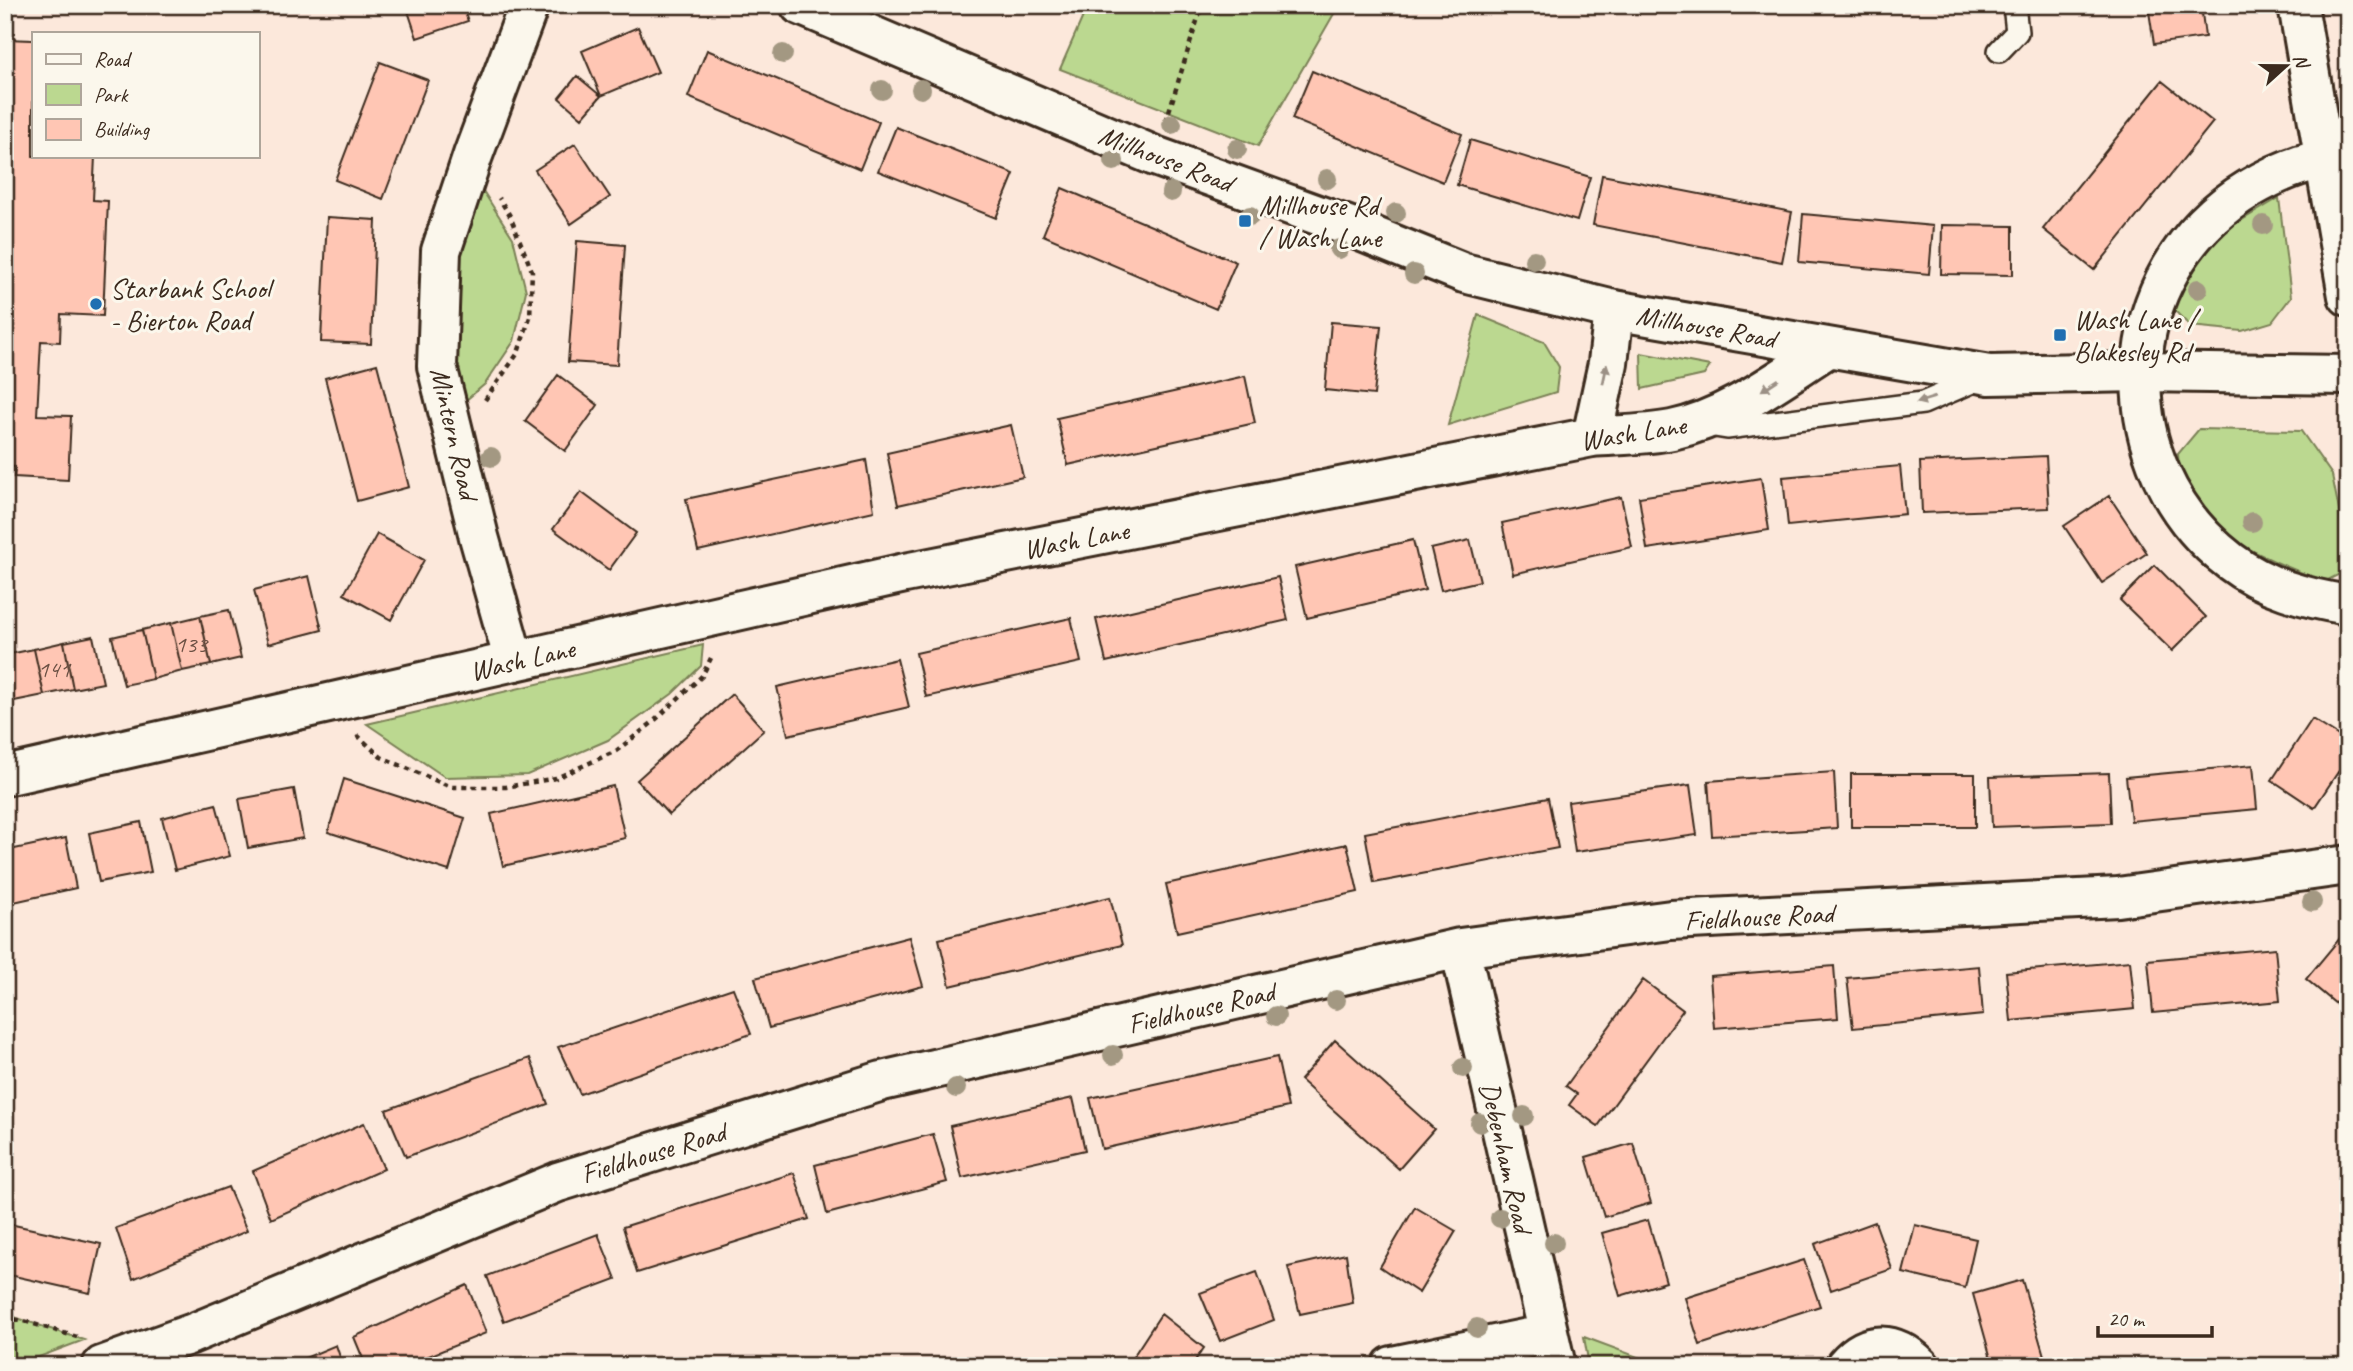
<svg xmlns="http://www.w3.org/2000/svg" width="2353" height="1371" font-family="Caveat,sans-serif">
  <style>
    .green { fill: #bbd890; stroke: #7b8157; stroke-width: 2 }
    .building { fill: #ffc6b4; stroke: #3b2a1e; stroke-width: 2 }
    .lines { fill: none; stroke-linecap: round; stroke-linejoin: round }
    .service-casing { stroke: #3b2a1e; stroke-width: 26 }
    .minor-casing { stroke: #3b2a1e; stroke-width: 44 }
    .tertiary-casing { stroke: #3b2a1e; stroke-width: 44 }
    .path { stroke: #3b2a1e; stroke-width: 4.5; stroke-dasharray: 5 5; stroke-linecap: butt }
    .service { stroke: #fbf7ec; stroke-width: 21 }
    .minor { stroke: #fbf7ec; stroke-width: 38 }
    .tertiary { stroke: #fbf7ec; stroke-width: 38 }
    .tree { fill: #a39882 }
    .oneway { fill: #9b9085 }
    .poi-dot { fill: #1f6fb2; stroke: #fbf7ec; stroke-width: 2.5 }
    .labels { text-anchor: middle; stroke-width: 6; stroke-linejoin: round; paint-order: stroke }
    .number-label { font-size: 24px; fill: #6c5144 }
    .street-label { font-size: 28px; fill: #3b2a1e; stroke: #fbf7ec }
    .poi-label { font-size: 28px; fill: #3b2a1e; stroke: #fbf7ec; text-anchor: start }
  </style>
  <rect width="100%" height="100%" fill="#fce8db"/>
  <filter id="ink" filterUnits="userSpaceOnUse"><feTurbulence type="fractalNoise" baseFrequency=".0143" numOctaves="2"/><feDisplacementMap in="SourceGraphic" scale="14" xChannelSelector="R" yChannelSelector="G"/><feConvolveMatrix kernelMatrix="1 2 1 2 8 2 1 2 1" color-interpolation-filters="sRGB"/></filter>
  <g filter="url(#ink)">
    <path class="green" d="M1088,5H1339L1258,146L1060,69Z
      M476,180L513,238L526,291L514,341L485,384L458,407L448,364L452,252Z
      M2279,198L2291,297L2272,322L2242,331L2190,326L2173,309L2181,278L2227,229Z
      M1478,315L1544,342L1559,367L1556,392L1448,425Z
      M1641,353L1710,366L1704,375L1642,389Z
      M2199,429L2301,431L2332,475L2348,556V570L2324,582L2276,562L2236,543L2209,520L2179,469L2178,454Z
      M703,645L701,666L672,694L608,740L527,775L445,777L367,724Z
      M5,1314L84,1340L15,1366H5Z
      M1584,1337L1654,1363L1657,1366H1589Z"/>
    <path class="building" d="M406,5H462L468,21L417,38Z
      M2148,5H2201L2205,37L2154,44Z
      M638,27L658,72L601,96L582,51Z
      M5,39L33,40V156H95L93,200L108,201L103,316L61,314L60,342L41,341L37,415L71,416L68,480L14,477L15,467L5,466Z
      M707,50L879,122L860,169L688,97Z
      M380,62L428,80L383,199L335,180Z
      M1312,71L1462,134L1443,182L1292,119Z
      M577,76L601,96L582,118L559,98Z
      M2162,81L2213,122L2094,270L2043,229Z
      M896,127L1014,174L996,218L878,171Z
      M1470,140L1590,177L1577,221L1457,185Z
      M575,144L610,197L571,224L535,170Z
      M1602,175L1792,212L1782,262L1593,225Z
      M1062,188L1236,262L1216,309L1043,235Z
      M1803,214L1933,226L1929,274L1799,262Z
      M327,217L376,220L371,344L321,342Z
      M1942,225L2013,226V275L1941,274Z
      M577,241L625,245L617,365L568,362Z
      M1331,322L1381,326L1374,395L1325,390Z
      M377,364L409,487L357,501L325,378Z
      M558,375L598,405L565,451L525,421Z
      M1245,376L1255,423L1068,465L1057,418Z
      M1011,425L1023,477L898,505L887,453Z
      M2046,456L2049,508L1922,513L1920,462Z
      M866,460L874,511L698,551L686,499Z
      M1900,466L1905,514L1788,526L1783,477Z
      M1761,478L1769,530L1647,549L1639,497Z
      M581,492L636,533L609,570L553,529Z
      M2109,496L2147,553L2102,583L2064,526Z
      M1621,497L1632,547L1513,574L1502,523Z
      M377,534L424,560L391,620L344,594Z
      M1413,540L1425,590L1307,618L1295,567Z
      M1470,540L1480,581L1441,590L1431,549Z
      M2155,565L2206,617L2172,651L2120,600Z
      M309,576L322,630L268,644L254,590Z
      M1278,577L1288,620L1106,662L1096,619Z
      M229,610L241,658L211,665L200,616Z
      M200,616L211,665L182,671L171,623Z
      M1071,618L1081,662L926,697L916,653Z
      M171,623L182,671L153,679L142,630Z
      M142,630L153,679L124,685L112,637Z
      M93,636L103,683L73,689L64,642Z
      M64,642L73,689L44,695L34,649Z
      M34,649L44,695L14,701L5,655Z
      M5,659L14,701L5,703Z
      M897,659L909,707L788,735L777,687Z
      M732,694L764,730L669,815L637,780Z
      M2312,719L2348,742V757L2314,808L2272,780Z
      M2253,765L2257,809L2131,821L2126,777Z
      M1834,772L1837,828L1712,836L1708,781Z
      M2109,773L2111,823L1992,827L1990,777Z
      M1851,774H1975V827H1851Z
      M344,779L465,818L449,871L328,832Z
      M1690,785L1697,835L1575,852L1568,802Z
      M613,786L625,838L503,866L491,814Z
      M294,789L303,838L248,848L239,799Z
      M1548,798L1558,848L1374,883L1365,833Z
      M216,804L230,856L175,870L162,818Z
      M141,822L151,872L99,882L89,833Z
      M66,838L76,888L5,904V851Z
      M1347,844L1358,892L1177,932L1166,884Z
      M1110,897L1122,945L950,986L939,939Z
      M909,937L923,986L769,1028L755,978Z
      M2340,938L2348,944V1014L2306,979Z
      M2275,948L2280,1001L2153,1013L2148,960Z
      M2130,961L2135,1009L2011,1021L2006,972Z
      M1834,966L1838,1018L1714,1028L1710,976Z
      M1979,966L1983,1015L1853,1028L1847,978Z
      M1643,980L1683,1010L1598,1126L1569,1105L1577,1094L1566,1086Z
      M733,988L751,1034L580,1094L558,1047Z
      M1335,1040L1434,1129L1399,1169L1300,1080Z
      M1277,1057L1288,1107L1102,1149L1090,1098Z
      M530,1058L548,1104L406,1157L386,1110Z
      M1073,1098L1085,1150L962,1178L950,1126Z
      M364,1123L384,1169L271,1219L253,1171Z
      M933,1134L947,1182L827,1214L815,1165Z
      M1633,1143L1651,1203L1604,1217L1586,1157Z
      M794,1173L809,1219L637,1273L623,1227Z
      M228,1187L247,1231L133,1279L116,1228Z
      M1415,1207L1456,1231L1419,1293L1380,1267Z
      M1648,1220L1666,1282L1620,1296L1602,1233Z
      M1875,1222L1892,1269L1831,1290L1815,1244Z
      M5,1223L101,1244L90,1293L5,1274Z
      M1915,1225L1976,1239L1965,1288L1903,1273Z
      M598,1234L616,1279L504,1321L487,1276Z
      M1346,1254L1353,1303L1300,1314L1288,1267Z
      M1804,1260L1820,1306L1700,1345L1685,1298Z
      M1257,1272L1274,1320L1220,1341L1200,1293Z
      M2022,1280L2047,1366H1993L1973,1294Z
      M467,1285L486,1333L404,1366H366L354,1337Z
      M1161,1314L1204,1348L1191,1366H1127Z
      M336,1345L343,1366H286Z"/>
    <g class="lines">
      <g class="service-casing">
        <path id="service" d="M1999,51L2017,32L2014,5
          M1708,425L1727,428L1923,403L1981,378"/>
      </g>
      <g class="minor-casing">
        <path id="minor" d="M800,5L1155,156L1348,226L1464,273L1614,310
          M2298,5L2348,296
          M2348,156C2313,158 2279,171 2249,189C2113,271 2105,465 2230,561C2265,588 2306,598 2348,605
          M514,661L479,537L437,366L441,251L473,155L529,5
          M1460,948L1556,1366
          M102,1366L191,1334L558,1182L882,1081L1460,948L1671,920L2118,897L2348,865
          M1392,1366L1548,1334
          M1845,1366C1868,1339 1895,1341 1920,1366"/>
      </g>
      <g class="tertiary-casing">
        <path id="tertiary" d="M1592,437L1608,363L1614,310L1989,375L2140,372L2348,375
          M5,776L905,573L1592,437C1618,435 1646,435 1672,430C1729,418 1779,379 1828,348"/>
      </g>
      <path class="path" d="M1166,121L1202,5
        M485,400L518,353L530,317L532,271L510,216L499,198
        M357,735L381,757L451,787H506L556,778L616,751L652,723L702,676L711,658
        M5,1318L24,1321L77,1337"/>
      <use href="#service" class="service"/>
      <use href="#minor" class="minor"/>
      <use href="#tertiary" class="tertiary"/>
    </g>
    <g class="tree">
      <circle cx="783" cy="54" r="10"/>
      <circle cx="921" cy="89" r="10"/>
      <circle cx="882" cy="90" r="10"/>
      <circle cx="1172" cy="124" r="10"/>
      <circle cx="1237" cy="149" r="10"/>
      <circle cx="1114" cy="161" r="10"/>
      <circle cx="1327" cy="179" r="10"/>
      <circle cx="1171" cy="192" r="10"/>
      <circle cx="1396" cy="213" r="10"/>
      <circle cx="1250" cy="216" r="10"/>
      <circle cx="2263" cy="225" r="10"/>
      <circle cx="1339" cy="249" r="10"/>
      <circle cx="1534" cy="260" r="10"/>
      <circle cx="1414" cy="274" r="10"/>
      <circle cx="2198" cy="289" r="10"/>
      <circle cx="491" cy="457" r="10"/>
      <circle cx="2252" cy="522" r="10"/>
      <circle cx="2312" cy="902" r="10"/>
      <circle cx="1336" cy="1000" r="10"/>
      <circle cx="1276" cy="1016" r="10"/>
      <circle cx="1113" cy="1055" r="10"/>
      <circle cx="1463" cy="1068" r="10"/>
      <circle cx="956" cy="1088" r="10"/>
      <circle cx="1524" cy="1116" r="10"/>
      <circle cx="1480" cy="1123" r="10"/>
      <circle cx="1500" cy="1218" r="10"/>
      <circle cx="1554" cy="1243" r="10"/>
      <circle cx="1477" cy="1328" r="10"/>
    </g>
    <defs><path id="oneway-solid" d="M-6-.8H1V-3.2L6.5 0L1 3.2V.8H-6Z" transform="scale(1.75)"/></defs>
    <g class="oneway">
      <use href="#oneway-solid" transform="translate(1605 374) rotate(-78)"/>
      <use href="#oneway-solid" transform="translate(1770 385) rotate(147)"/>
      <use href="#oneway-solid" transform="translate(1926 400) rotate(163)"/>
    </g>
  </g>
  <g class="poi-dot">
    <rect x="1238" y="214" width="14" height="14" rx="3.5"/>
    <circle cx="96" cy="304" r="7"/>
    <rect x="2053" y="328" width="14" height="14" rx="3.5"/>
  </g>
  <g class="labels">
    <g class="number-label">
      <text x="191" y="652">133</text>
      <text x="54" y="677">141</text>
    </g>
    <g class="street-label">
      <text transform="translate(1166 158) rotate(21)" y="10">Millhouse Road</text>
      <text transform="translate(1706 326) rotate(10)" y="10">Millhouse Road</text>
      <text transform="translate(1633 432) rotate(-9)" y="10">Wash Lane</text>
      <text transform="translate(455 433) rotate(77)" y="10">Mintern Road</text>
      <text transform="translate(1076 539) rotate(-11)" y="10">Wash Lane</text>
      <text transform="translate(522 659) rotate(-13)" y="10">Wash Lane</text>
      <text transform="translate(1759 916) rotate(-3)" y="10">Fieldhouse Road</text>
      <text transform="translate(1201 1007) rotate(-13)" y="10">Fieldhouse Road</text>
      <text transform="translate(653 1152) rotate(-17)" y="10">Fieldhouse Road</text>
      <text transform="translate(1507 1157) rotate(77)" y="10">Debenham Road</text>
    </g>
    <g class="poi-label">
      <text x="1259" y="215">Millhouse Rd<tspan x="1259" dy="32">/ Wash Lane</tspan></text>
      <text x="110" y="298">Starbank School<tspan x="110" dy="32">- Bierton Road</tspan></text>
      <text x="2074" y="329">Wash Lane /<tspan x="2074" dy="32">Blakesley Rd</tspan></text>
    </g>
  </g>
  <rect width="2353" height="1371" fill="none" stroke="#fbf7ec" stroke-width="28"/>
  <rect x="14" y="14" width="2325" height="1343" fill="none" stroke="#3b2a1e" stroke-width="2.5" filter="url(#ink)"/>
  <rect x="32" y="32" width="228" height="126" fill="#fbf7ec" stroke="#aea59a" stroke-width="2"/>
  <rect x="46" y="54" width="35" height="10" fill="#fbf7ec" stroke="#aea59a" stroke-width="2"/>
  <text x="94" y="66" font-size="21" fill="#3b2a1e">Road</text>
  <rect x="46" y="84" width="35" height="21" fill="#bbd890" stroke="#aea59a" stroke-width="2"/>
  <text x="94" y="102" font-size="21" fill="#3b2a1e">Park</text>
  <rect x="46" y="119" width="35" height="21" fill="#ffc6b4" stroke="#aea59a" stroke-width="2"/>
  <text x="94" y="136" font-size="21" fill="#3b2a1e">Building</text>
  <g transform="translate(2286 66) rotate(69)" stroke="#fbf7ec" stroke-width="5" paint-order="stroke">
  <path d="M0-5L12 26L0 18L-12 26Z" fill="#3b2a1e"/>
  <text y="-10" font-size="19" font-weight="bold" text-anchor="middle" fill="#3b2a1e">N</text>
  </g>
  <path d="M2098 1326v10h114v-10" fill="none" stroke="#3b2a1e" stroke-width="3.5"/>
  <text x="2108" y="1326" font-size="21" fill="#3b2a1e" stroke="#fbf7ec" stroke-width="5" paint-order="stroke">20 m</text>
</svg>
